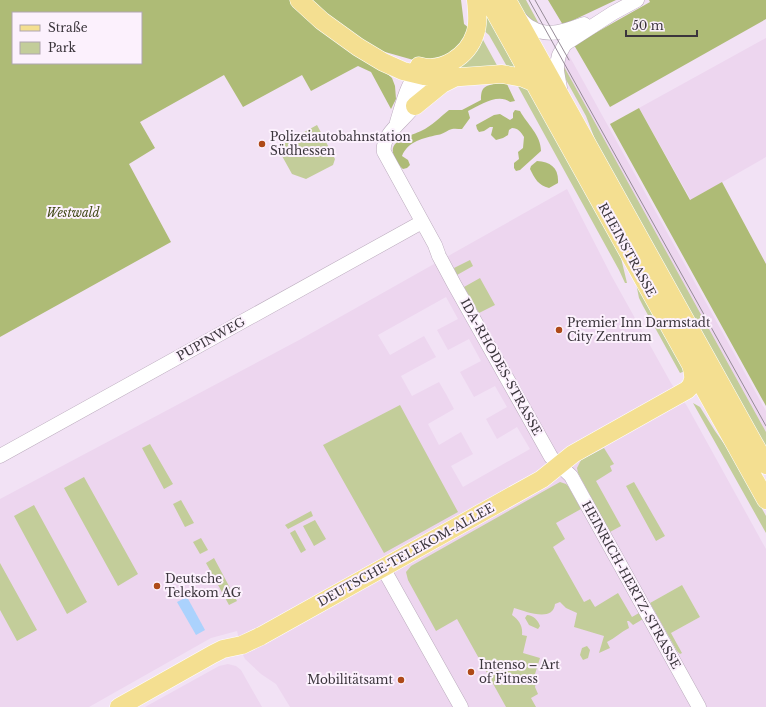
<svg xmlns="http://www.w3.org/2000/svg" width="766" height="707" font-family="'Libre Baskerville',serif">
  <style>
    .built { fill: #edd6ef; fill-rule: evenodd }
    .green { fill: #c3cd9a }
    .forest { fill: #aebb76; fill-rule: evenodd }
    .water { fill: #abd2fd }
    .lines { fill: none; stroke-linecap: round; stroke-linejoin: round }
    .minor-casing { stroke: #bbabbd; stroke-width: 15 }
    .major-casing { stroke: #fff; stroke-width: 19 }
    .minor { stroke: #fff; stroke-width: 14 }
    .major { stroke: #f4df91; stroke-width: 18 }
    .tram { stroke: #958b97; stroke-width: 1 }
    .poi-dot { fill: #ae4a18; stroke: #fcf1fd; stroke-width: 1.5 }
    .labels { text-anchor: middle; stroke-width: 4; stroke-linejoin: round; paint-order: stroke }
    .poi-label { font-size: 12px; fill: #3b353c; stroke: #fcf1fd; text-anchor: start }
    .park-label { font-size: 12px; font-style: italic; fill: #434b19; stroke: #fcf1fd }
    .street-label { font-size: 12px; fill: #3b353c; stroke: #fcf1fd }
  </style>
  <rect width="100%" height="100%" fill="#f2e2f5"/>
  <path class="built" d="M766,38V157L691,200L639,108Z
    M566,50L766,411V432L562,63Z
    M567,189L611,275L671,383L687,406L766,549V707H290L276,684L261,674L245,659L243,655L237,631L211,638L89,707H0V499L301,339ZM446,297L458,319L437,330L448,350L469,339L481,361L460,372L474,397L495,386L507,407L486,419L497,439L517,427L530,449L463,487L451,466L473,454L461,432L439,445L428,424L454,409L446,394L439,382L412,396L401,376L436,357L424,336L390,355L378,335ZM682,585L700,617L671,633L682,653L650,603Z
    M228,664L236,666L241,670L262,707H145L219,666Z"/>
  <path class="green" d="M517,0H526L540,26L526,16Z
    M483,9L518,73L509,70L489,35L481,28Z
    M482,38L499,69H451Z
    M562,63L766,432V449L596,142L586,116L565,78Z
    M515,81L524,86L529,91L616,247L621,258L627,283H625L619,270Z
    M317,125L335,159L333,165L306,179L292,174L277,147Z
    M470,260L473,266L457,275L454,268Z
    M480,278L495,305L479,313L464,287Z
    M636,283L685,371L680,373L643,306L639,298Z
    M693,403L700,407L715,431L732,455L766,516V533Z
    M400,405L458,512L384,553L323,445Z
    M150,444L173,484L164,489L142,448Z
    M604,448L614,464L610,466L612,471L596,481L621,526L610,532L578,473L577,468L581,460Z
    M84,477L138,574L118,586L64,488Z
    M560,482L566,484L568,486L581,509L556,523L565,539L553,547L584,602L590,599L595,607L618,593L632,617L639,613L643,619L633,625L629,621H627L629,628C621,632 615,638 607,642L610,648L599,653L604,636L574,627L577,613L566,608L560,602L555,604C553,623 525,611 514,608L512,615C519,620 523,626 522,635L527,636L523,653L540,658L535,674L538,675L535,687L538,694L531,698L536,707H506L457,619L436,631L408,580L406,572L411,566Z
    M634,482L665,536L656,541L626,486Z
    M181,500L194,523L185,527L173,504Z
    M34,505L87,602L67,614L14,516Z
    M311,511L313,516L288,529L285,525Z
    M315,520L326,539L314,546L303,526Z
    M295,530L306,550L301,553L290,533Z
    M201,538L208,550L200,554L193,542Z
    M214,558L237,601L229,605L206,563Z
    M0,563L37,630L17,641L0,610Z
    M682,585L700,617L671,633L682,653L680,654L677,651L650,603Z
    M527,615C533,615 538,620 540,626L538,629L529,625L525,618Z
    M587,646L590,650L588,658L583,660L580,655L582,648Z"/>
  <path class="forest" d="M0,0H461L464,24L470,29L459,48L442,59L417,61L378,50L384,71L392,78L395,86L396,99L391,109L371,72L358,66L311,91L302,75L243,107L224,75L140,122L155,148L129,164L171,242L0,337ZM13,13H141V63H13Z
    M548,0H616L563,25Z
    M649,0H766V19L610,107L574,45L650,2Z
    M498,83L507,84L515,101L510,102C498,93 480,105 468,111L470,118L462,129C457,129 453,128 449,130C445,132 441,135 437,135C424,138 408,141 402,156L408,160L410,165L407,168L403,169C398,165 397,161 394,156C387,140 411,136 421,131C432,126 440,117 449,110H462L481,100C481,86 485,86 498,83Z
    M639,108L690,200L722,182L766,264V406L610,124Z
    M515,110L520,111C527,124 541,135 541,151L520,170L516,171L514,168V163L519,159L518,152L523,148L524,137C521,132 518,128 512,128L509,130L508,135L503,138L496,140L491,135L493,127H490L484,131L479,132L477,129L476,125L494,115L500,114L510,120L513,118V113Z
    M537,161C551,162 559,168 558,183L549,188C538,185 535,179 530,169L531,166Z"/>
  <path class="water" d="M187,597L205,630L196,635L177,602Z"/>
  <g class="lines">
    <g class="minor-casing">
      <path id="minor" d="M519,18C523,21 527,26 532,28C549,38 568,30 584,24
        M422,67C425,81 422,95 414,106C405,120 381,134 384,152L435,245L439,256L454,284L551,457L571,476L699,707
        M560,88L557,71V64L559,55L565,44L613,13L637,0
        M397,122C403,103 407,82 422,67
        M0,456L422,222
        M383,568L461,707"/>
    </g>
    <g class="major-casing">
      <path id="major" d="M299,0L322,21L358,47L383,62L403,71L424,76L446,78L502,74L523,78L535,83
        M488,0L766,500
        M507,0L766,465
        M419,66C442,73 468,56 475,34C479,23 477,11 476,0
        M415,106L442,84L454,78
        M119,707L213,654L223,649L242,645L261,636L542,479L573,454L687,390C695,383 694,375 691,365"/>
    </g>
    <use href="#minor" class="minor"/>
    <use href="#major" class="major"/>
    <path class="tram" d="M529,0L766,426
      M535,0L569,60"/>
  </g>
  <g class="poi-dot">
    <circle cx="262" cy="144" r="4"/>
    <circle cx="559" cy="330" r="4"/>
    <circle cx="157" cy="586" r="4"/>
    <circle cx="471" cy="672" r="4"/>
    <circle cx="401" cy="680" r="4"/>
  </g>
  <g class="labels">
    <g class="poi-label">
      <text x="270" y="141">Polizeiautobahnstation<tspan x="270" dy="14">Südhessen</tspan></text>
      <text x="567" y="327">Premier Inn Darmstadt<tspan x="567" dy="14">City Zentrum</tspan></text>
      <text x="165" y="583">Deutsche<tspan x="165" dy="14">Telekom AG</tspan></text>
      <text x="479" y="669">Intenso – Art<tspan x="479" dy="14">of Fitness</tspan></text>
      <text x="393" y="684" text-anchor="end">Mobilitätsamt</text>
    </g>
    <g class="park-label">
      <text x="73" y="217">Westwald</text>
    </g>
    <g class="street-label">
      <text transform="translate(627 250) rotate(61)" y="4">RHEINSTRASSE</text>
      <text transform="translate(211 339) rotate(-29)" y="4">PUPINWEG</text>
      <text transform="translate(501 367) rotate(61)" y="4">IDA-RHODES-STRASSE</text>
      <text transform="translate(406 555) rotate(-29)" y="4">DEUTSCHE-TELEKOM-ALLEE</text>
      <text transform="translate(631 585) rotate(61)" y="4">HEINRICH-HERTZ-STRASSE</text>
    </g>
  </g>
  <rect x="12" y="12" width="130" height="52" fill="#fcf1fd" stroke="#afa6b0"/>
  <rect x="20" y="25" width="20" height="6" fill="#f4df91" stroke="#afa6b0"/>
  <text x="48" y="32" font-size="12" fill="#3b353c">Straße</text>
  <rect x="20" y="42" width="20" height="12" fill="#c3cd9a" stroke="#afa6b0"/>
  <text x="48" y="52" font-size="12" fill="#3b353c">Park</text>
  <path d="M626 30v6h71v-6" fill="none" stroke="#3b353c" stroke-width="2"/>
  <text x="632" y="30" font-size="12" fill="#3b353c" stroke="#fcf1fd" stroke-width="3" paint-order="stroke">50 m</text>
</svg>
